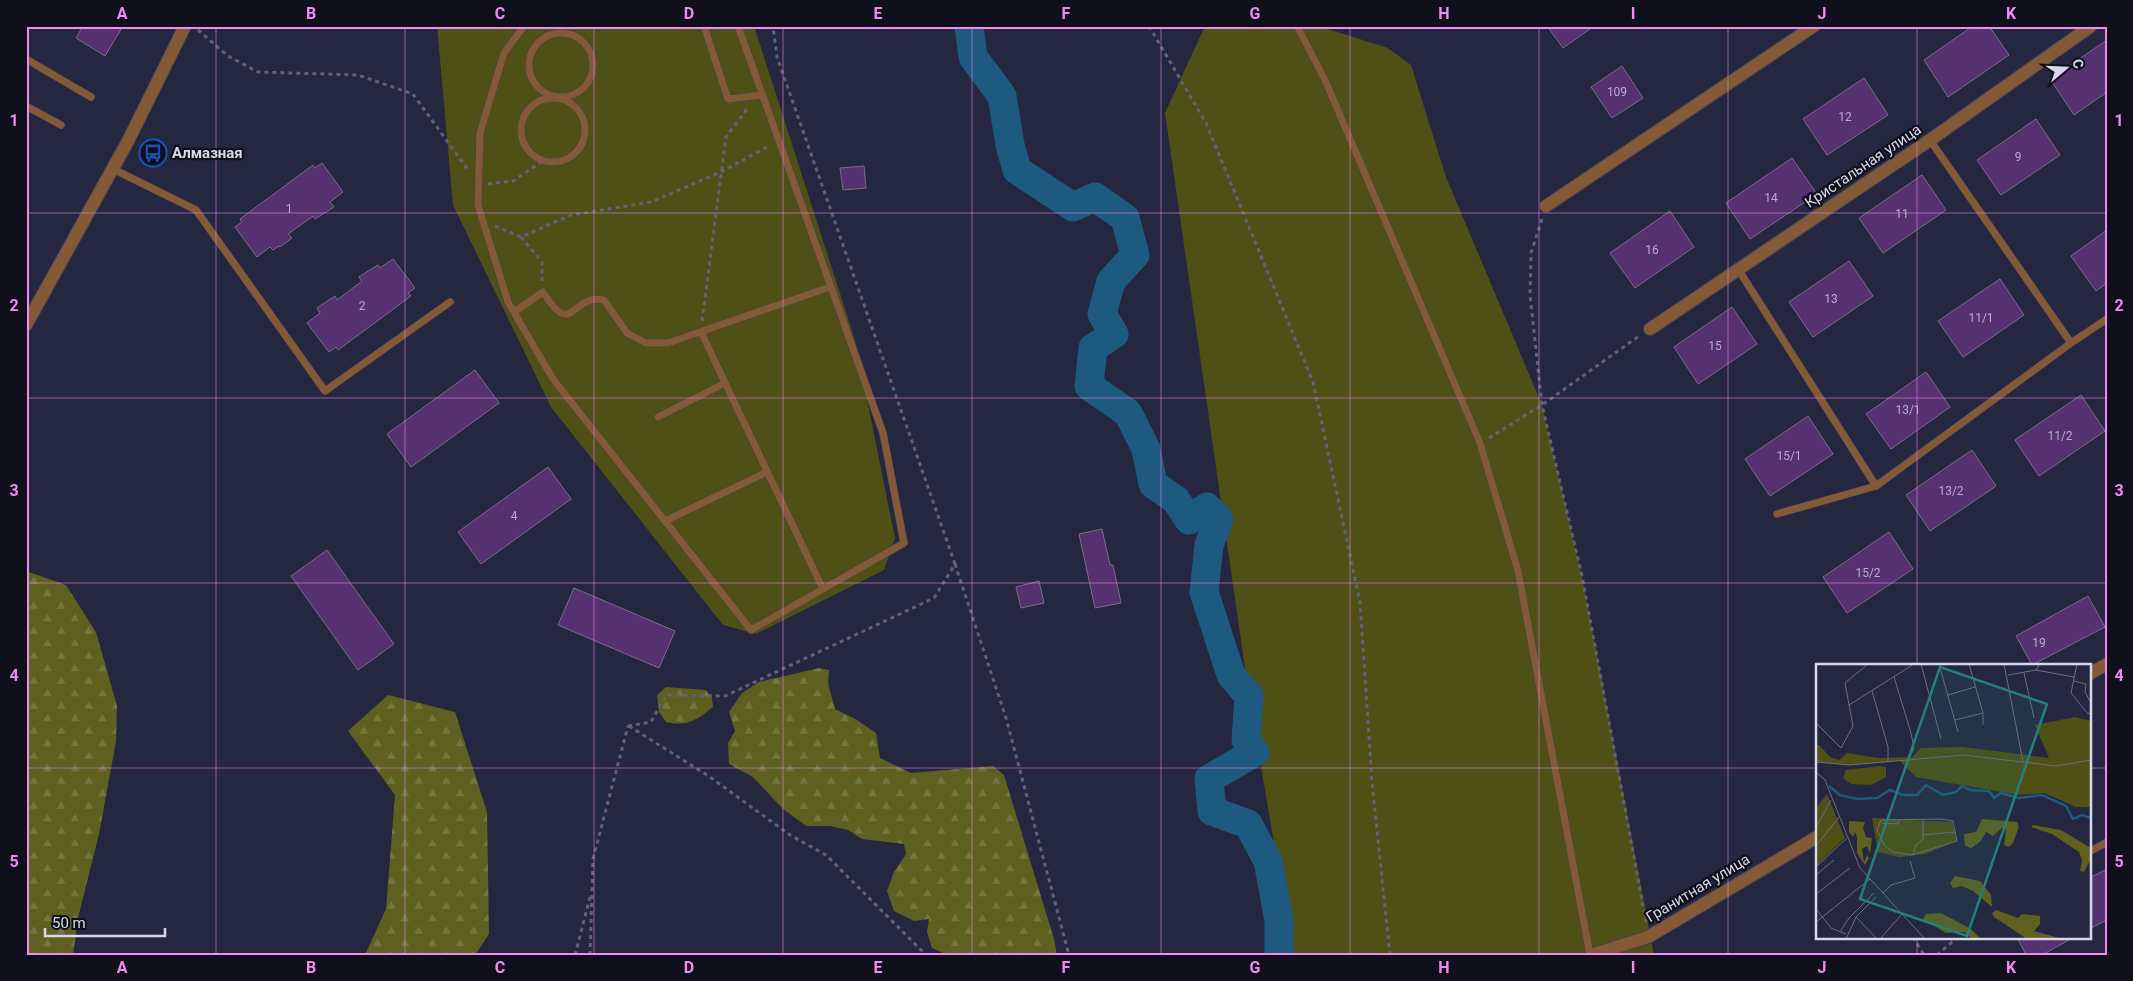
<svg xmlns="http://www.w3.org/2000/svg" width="2133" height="981" font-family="Roboto,sans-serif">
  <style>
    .green { fill: #4e5016 }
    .forest { fill: url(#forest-firs) }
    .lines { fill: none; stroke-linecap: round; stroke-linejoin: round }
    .river { stroke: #1e597f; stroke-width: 29 }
    .building { fill: #553170; stroke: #7c6d8a }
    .service-casing { stroke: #42435b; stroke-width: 8 }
    .minor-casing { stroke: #42435b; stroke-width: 14 }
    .path { stroke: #616279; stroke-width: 3; stroke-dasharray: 4 4; stroke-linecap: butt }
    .service { stroke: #845936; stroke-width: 7 }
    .minor { stroke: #845936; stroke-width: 12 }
    .grid { fill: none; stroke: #f28af2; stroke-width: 1; stroke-opacity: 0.55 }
    .labels { text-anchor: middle; stroke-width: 4.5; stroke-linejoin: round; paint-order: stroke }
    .number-label { font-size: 12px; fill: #b7afcc }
    .poi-label { font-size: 15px; font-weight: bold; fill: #d8d9eb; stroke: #10101c; text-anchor: start }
    .street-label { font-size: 15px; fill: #d8d9eb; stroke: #10101c }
    .inset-river { fill: none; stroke: #1e597f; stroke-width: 2.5 }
    .inset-road { fill: none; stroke: #6d6e84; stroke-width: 1 }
    .view { fill: #23807a; fill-opacity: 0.15; stroke: #23807a; stroke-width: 2.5 }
    .inset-edge { fill: none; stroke: #d8d9eb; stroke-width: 2.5 }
    .neatline { fill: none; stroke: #f28af2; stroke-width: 2 }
    .grid-label { font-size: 16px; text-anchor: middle; font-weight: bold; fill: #f28af2 }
  </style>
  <defs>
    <pattern id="forest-firs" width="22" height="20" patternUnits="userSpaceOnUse" patternTransform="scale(1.25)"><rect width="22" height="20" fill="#5e601f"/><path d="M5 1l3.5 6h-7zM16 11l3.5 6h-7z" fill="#747640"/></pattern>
  </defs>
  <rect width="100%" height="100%" fill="#252640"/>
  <path class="green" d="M437,26H754L855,340L895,538L884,570L756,634L723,625L551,407L453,205Z
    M1205,26H1318L1388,48L1411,65L1446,177L1542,405L1582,576L1654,955H1293L1249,696L1165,113Z"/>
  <path class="forest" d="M26,571L66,585L96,632L117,706L116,741L99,834L78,918L73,955H26Z
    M819,668L829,670L828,683L835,709L857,720L876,733L880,758L911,773L993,766L1004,775L1054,939L1057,955H948L932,948L927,932L929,919L914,921L894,911L887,891L894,872L906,854L904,844L862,839L848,830L830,826H806L782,808L753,777L729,764L728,743L735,731L729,712L742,693L759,682Z
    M666,687L706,690L712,698L713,707C697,720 687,727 666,722L659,712L657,695Z
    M388,695L455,712L487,812L489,934L475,955H365L386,909L395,795L348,731Z"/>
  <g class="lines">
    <path class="river" d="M969,26L973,57L1002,96L1010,145L1017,170L1073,207L1095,197L1125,218L1135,255L1111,281L1102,314L1114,334L1093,348L1089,386L1128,413L1146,449L1153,484L1176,500L1189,520L1207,507L1219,519L1209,545L1204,592L1231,675L1249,696L1246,740L1255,752L1209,779L1212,811L1248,824L1268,861L1279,921V955"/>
  </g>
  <path class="building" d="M83,26H123L105,56L76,38Z
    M1547,26H1594L1563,48Z
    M1973,26H1989L2009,55L1948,97L1924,60Z
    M2107,40V92L2074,115L2050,79Z
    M1622,66L1643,98L1612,118L1591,87Z
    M1864,78L1888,115L1827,155L1803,119Z
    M2036,119L2060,155L2001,195L1977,160Z
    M1792,158L1817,194L1750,239L1726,203Z
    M322,163L343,192L330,202L334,207L315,219L313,216L288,234L292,238L280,247L279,246L273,250L270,247L257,257L235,227L242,222L240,219L313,165L315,168Z
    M864,166L866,188L843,190L840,168Z
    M1922,175L1946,210L1883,253L1859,218Z
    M1670,211L1694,247L1635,288L1610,253Z
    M2107,230V283L2096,291L2071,256Z
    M393,259L415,288L408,293L411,296L338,350L336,347L329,352L307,323L320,313L317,308L335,296L337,300L362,281L359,277L365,273L378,265L380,268Z
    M1849,261L1873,296L1813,337L1789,302Z
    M2000,279L2024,315L1963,357L1938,321Z
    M1732,307L1757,344L1698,384L1674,347Z
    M475,370L499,403L411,467L387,434Z
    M1926,372L1950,407L1891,449L1866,414Z
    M2081,395L2105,431L2039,476L2015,440Z
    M1808,416L1833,454L1770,496L1745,459Z
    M1972,450L1996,486L1930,531L1906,495Z
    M548,467L571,499L481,564L458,532Z
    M1102,529L1110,565H1113L1121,603L1095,608L1079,534Z
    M1889,532L1913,569L1847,613L1823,577Z
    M327,550L394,644L358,670L291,576Z
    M1039,581L1044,603L1021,608L1016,587Z
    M574,588L675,631L659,668L558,625Z
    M2088,596L2105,627L2032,665L2016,636Z
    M2107,869V920L2089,929V878Z
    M2017,937H2074L2042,955H2026Z"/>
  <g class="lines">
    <g class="service-casing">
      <path id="service" d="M524,26L504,53L480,133L478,205L508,302L553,379L751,630L904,543L883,433L738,26
        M704,26L728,99L762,95
        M1297,26L1325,80L1480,443L1518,571L1590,955
        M529 65a32 32 0 1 1 64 0a32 32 0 1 1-64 0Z
        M26,59L91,97
        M521 130a32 32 0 1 1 64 0a32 32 0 1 1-64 0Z
        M26,106L61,125
        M1930,140L2071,343
        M113,169L196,210L325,391L450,302
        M1738,269L1876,486
        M514,312L543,292C574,341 570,293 604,300L627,333L646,343H668L830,287
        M701,332L823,589
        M658,417L725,383
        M1777,514L1876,486L2071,343L2107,319
        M665,521L767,472
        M2089,852L2107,842"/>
    </g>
    <g class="minor-casing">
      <path id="minor" d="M1546,206L1814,26
        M26,325L128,141L185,26
        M1650,329L1930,140L2091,26
        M2089,674L2107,664
        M1591,955L1648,937L1817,837"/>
    </g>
    <path class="path" d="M942,26L943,28
      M1149,26L1206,123L1313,382L1360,602L1372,782L1390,955
      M198,30L228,56L258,72L358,75L413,94L468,170
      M488,184L513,181L544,160
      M1542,219L1531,253L1530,295L1542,405L1582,576L1646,922
      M495,226L521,237L571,215L651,202L721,172L769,146
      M521,237L542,262V281
      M702,321L726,137L747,109
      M1489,438L1542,405L1639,336
      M955,564L1006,718L1069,955
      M628,726L651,722L666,695L725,696L934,598L955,564L777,57L773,26
      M629,726L710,777L790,835L826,855L926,955
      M1913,937L1924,955
      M575,955L590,897
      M590,955L593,859L628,726
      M1937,955L1958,937"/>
    <use href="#service" class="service"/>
    <use href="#minor" class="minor"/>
  </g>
  <path class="grid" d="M216,26V955M405,26V955M594,26V955M783,26V955M972,26V955M1161,26V955M1350,26V955M1539,26V955M1728,26V955M1917,26V665M26,213H2107M26,398H2107M26,583H2107M26,768H1817M2089,768H2107M1917,937V955"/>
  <defs>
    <g id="bus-ring" transform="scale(1.4375)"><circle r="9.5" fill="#10101c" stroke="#1a4fb4" stroke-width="1.5"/><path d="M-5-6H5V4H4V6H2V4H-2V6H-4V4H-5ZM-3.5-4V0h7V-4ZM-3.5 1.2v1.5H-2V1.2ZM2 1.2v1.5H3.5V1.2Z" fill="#1a4fb4"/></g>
  </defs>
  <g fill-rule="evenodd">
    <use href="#bus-ring" x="153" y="153"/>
  </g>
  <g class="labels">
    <g class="number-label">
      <text x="1617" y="96">109</text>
      <text x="1845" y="121">12</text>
      <text x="2018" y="161">9</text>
      <text x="1771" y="202">14</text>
      <text x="289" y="213">1</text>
      <text x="1902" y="218">11</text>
      <text x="1652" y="254">16</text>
      <text x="1831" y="303">13</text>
      <text x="362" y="310">2</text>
      <text x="1981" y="322">11/1</text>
      <text x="1715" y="350">15</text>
      <text x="1908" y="414">13/1</text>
      <text x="2060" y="440">11/2</text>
      <text x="1789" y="460">15/1</text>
      <text x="1951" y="495">13/2</text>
      <text x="514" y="520">4</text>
      <text x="1868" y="577">15/2</text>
      <text x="2039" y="647">19</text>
    </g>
    <g class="poi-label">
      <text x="172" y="158">Алмазная</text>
    </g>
    <g class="street-label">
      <text transform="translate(1863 166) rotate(-34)" y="5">Кристальная улица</text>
      <text transform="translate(1698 888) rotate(-31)" y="5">Гранитная улица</text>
    </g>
  </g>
  <g transform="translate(1816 664)">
    <rect width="275" height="275" fill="#252640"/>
    <path d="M259,53L275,57V143H260L228,129L203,131L100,113L84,97L34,101L0,98V81H3L14,93L23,96L31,89L62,94L97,93L104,84L146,83L233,94L219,61ZM64,102L70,103V113L55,121L35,120L27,114L30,106ZM56,154L136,158L141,177L109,190L84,193L62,188Z" fill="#4e5016"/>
    <path d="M166,155L201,158L203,163L197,179L193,183L188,181L190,165L187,163L177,172L170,168L164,178L155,184L149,182L148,170L160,168ZM33,157L49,158L47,164L50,173L56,174L54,190L51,182L46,185L48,198L51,191L53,194L49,201L41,189V174L39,168L37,173L33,168ZM217,161L245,166L275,184V195L268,208L264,207L266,196L263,188L236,170L215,163ZM139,212L164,217L175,231L176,243L157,227L146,222L137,224L134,219ZM180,246L202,254L206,250L224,252V260L218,267L247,275H211L178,253L176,249ZM125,249L155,265L165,275H156L148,268L130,269L107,255L110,250Z" fill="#5e601f"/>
    <path d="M11,130L29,174L0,202V144Z" fill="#4e5016"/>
    <path class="inset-river" d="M13,122L24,131L41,135L61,134L74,126L87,131H101L110,121L127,131L140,128L146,122L154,126L173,127L178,134L185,129L203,134L226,131L250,142L257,155L266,151L275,154"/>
    <path class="inset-road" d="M105,0L125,75M123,0L142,68M153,0L167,49V61M188,0L207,98M261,0L255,29L272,50L275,48M220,6L258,13M208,9L218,54M192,11L220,6L224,0M78,13L95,69L98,84L93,95M258,17L270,20L269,28L275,39M56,27L72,83V98M132,31L159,23M33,41L98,0M139,56L167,49M0,59L25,84L37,62L29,19L52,0M0,98L34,101L148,91L240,102L275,96M0,108L9,116L44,204L109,275M124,155L137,157L141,177L96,191L77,188L69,182L61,166L65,156ZM66,159L82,160L83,156M0,163L15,136M107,171L139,168M0,182L23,153M97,191L100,181L107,175V156M0,203L31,174M0,211L18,196M67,229L75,221L99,214L94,197M0,230L34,204M60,233L40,253L61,275M0,245L15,264L30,270M0,258L54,215M24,268L33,254L58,229M30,275L40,253M64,275L86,250"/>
    <path class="view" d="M124,3L231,40L151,272L44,235Z"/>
    <rect width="275" height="275" class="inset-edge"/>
  </g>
  <rect width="2133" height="981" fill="none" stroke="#10101c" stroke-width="55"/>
  <g transform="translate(2066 68) rotate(71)" stroke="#10101c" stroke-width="4" paint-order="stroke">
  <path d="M0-4L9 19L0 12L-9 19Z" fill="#d8d9eb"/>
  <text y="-8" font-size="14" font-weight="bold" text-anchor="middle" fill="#d8d9eb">С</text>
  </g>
  <path d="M45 928v8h120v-8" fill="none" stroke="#d8d9eb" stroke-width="2.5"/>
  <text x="52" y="928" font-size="15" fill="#d8d9eb" stroke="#10101c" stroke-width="4" paint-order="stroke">50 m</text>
  <rect x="28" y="28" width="2078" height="926" class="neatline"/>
  <g class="grid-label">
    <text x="122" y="19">A</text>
    <text x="311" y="19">B</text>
    <text x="500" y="19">C</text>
    <text x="689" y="19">D</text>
    <text x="878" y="19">E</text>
    <text x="1066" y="19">F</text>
    <text x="1255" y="19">G</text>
    <text x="1444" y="19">H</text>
    <text x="1633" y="19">I</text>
    <text x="1822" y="19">J</text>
    <text x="2011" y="19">K</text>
    <text x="14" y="126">1</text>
    <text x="2119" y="126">1</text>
    <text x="14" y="311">2</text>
    <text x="2119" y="311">2</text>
    <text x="14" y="496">3</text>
    <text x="2119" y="496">3</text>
    <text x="14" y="681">4</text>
    <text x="2119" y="681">4</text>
    <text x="14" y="867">5</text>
    <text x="2119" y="867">5</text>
    <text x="122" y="973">A</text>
    <text x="311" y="973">B</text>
    <text x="500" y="973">C</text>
    <text x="689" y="973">D</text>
    <text x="878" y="973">E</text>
    <text x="1066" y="973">F</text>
    <text x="1255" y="973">G</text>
    <text x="1444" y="973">H</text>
    <text x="1633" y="973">I</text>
    <text x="1822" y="973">J</text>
    <text x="2011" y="973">K</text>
  </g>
</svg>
